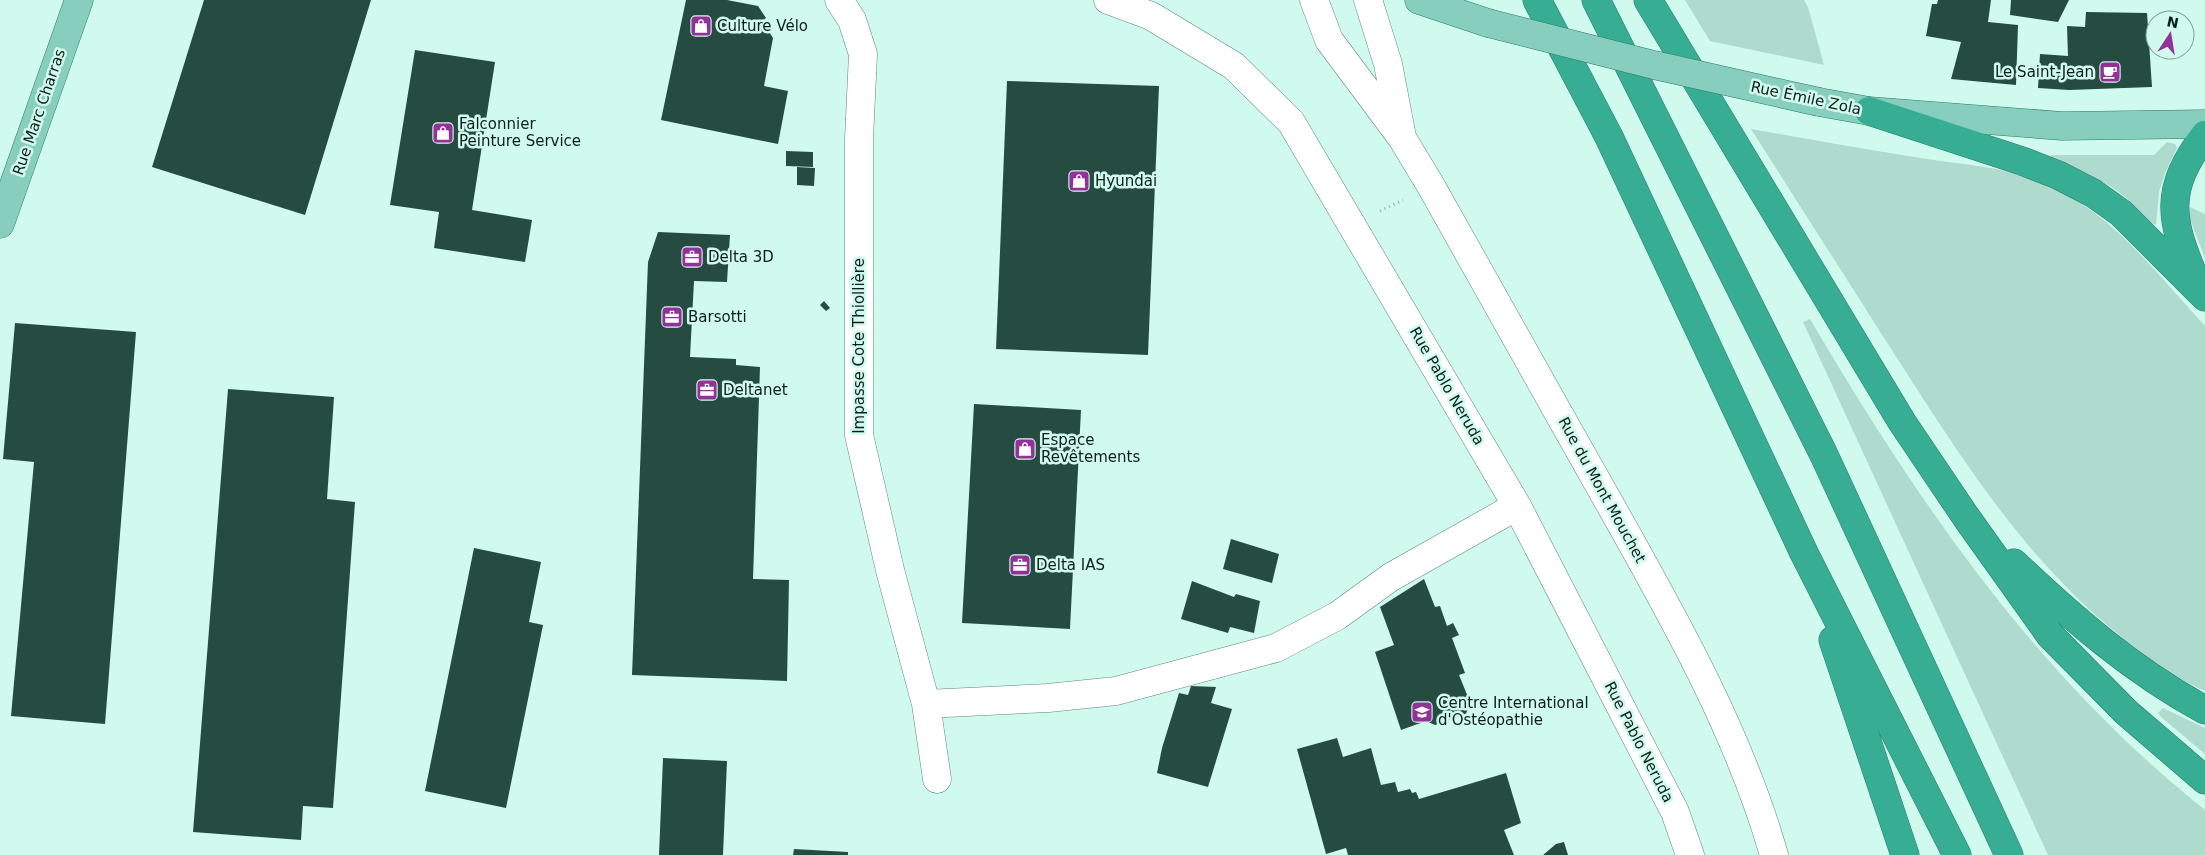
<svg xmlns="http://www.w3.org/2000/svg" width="2205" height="855" font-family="'DejaVu Sans',sans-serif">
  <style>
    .green { fill: #afdbcf }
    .building { fill: #264c42 }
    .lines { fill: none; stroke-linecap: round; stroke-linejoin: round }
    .minor-casing { stroke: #60867c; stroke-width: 29 }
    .major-casing { stroke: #297c69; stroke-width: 29 }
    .highway-casing { stroke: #297c69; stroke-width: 29 }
    .path { stroke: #92b4aa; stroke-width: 3; stroke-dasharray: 1 4; stroke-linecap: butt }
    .minor { stroke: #fff; stroke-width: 28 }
    .major { stroke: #87cebf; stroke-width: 28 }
    .highway { stroke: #37ae94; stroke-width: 28 }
    .major-bridge-casing { stroke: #297c69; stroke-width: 29; stroke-linecap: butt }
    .major-bridge { stroke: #87cebf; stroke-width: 28 }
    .labels { text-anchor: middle; stroke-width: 5; stroke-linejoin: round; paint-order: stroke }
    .poi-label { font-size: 15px; fill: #0e1e1a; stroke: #d0faed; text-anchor: start }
    .street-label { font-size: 15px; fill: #0e1e1a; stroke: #d0faed }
  </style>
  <rect width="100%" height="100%" fill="#d0faed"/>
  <path class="green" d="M1685,0H1804L1808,7L1824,65L1710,41Z
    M1751,129C1809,139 1868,150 1927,159C1973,166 2020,168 2062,191C2119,223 2162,279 2205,326V691C2177,679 2153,661 2129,643C2026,563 1962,459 1893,352C1846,278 1798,203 1751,129Z
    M2167,142L2175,144L2177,148L2165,173L2159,192L2156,225C2146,222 2135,205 2125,197C2103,179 2077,168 2050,159L2051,155H2154Z
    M2190,207L2205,214V258L2190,219Z
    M1810,319C1919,504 2036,675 2205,810V855H2048L1803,322Z
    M2163,708L2205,728V754L2161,717L2158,713Z"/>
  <path class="building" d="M204,0H371L305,215L152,167Z
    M686,0H727L758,6L766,18L762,21L773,38L764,86L788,91L778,144L661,120Z
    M1938,0H1991L1988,22L2018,25L2016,85L1951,79L1961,42L1926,36L1932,4H1937Z
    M2011,0H2069L2058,22L2010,15Z
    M2086,12L2147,13L2152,87L2069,90L2038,88L2040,54L2068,56L2067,26L2085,27Z
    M415,50L495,62L472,210L532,220L525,262L434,248L439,212L390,205Z
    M1007,81L1159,86L1148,355L996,349Z
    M786,151L813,152V167L786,166Z
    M797,167L815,168L814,186L797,185Z
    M658,232L730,235L727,282L694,281L690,357L736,359V365L760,367L753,579L789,580L787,681L632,675L648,262Z
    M824,301L830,308L826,311L820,305Z
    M15,323L136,332L105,724L11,716L34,462L3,459Z
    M228,389L334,397L327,499L355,502L333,808L303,806L301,840L193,832Z
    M974,404L1081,410L1070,629L962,623Z
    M1231,539L1279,554L1272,583L1223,569Z
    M474,548L541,562L529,622L543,625L506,808L425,791Z
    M1424,579L1435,607L1440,606L1447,626L1453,623L1459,635L1452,638L1465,673L1459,675L1470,702L1466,714L1435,725L1426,721L1401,730L1375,652L1394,645L1380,607Z
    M1192,581L1234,597L1236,594L1260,601L1254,633L1230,627L1228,633L1181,619Z
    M1191,686L1216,687L1211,703L1232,709L1208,787L1157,773L1162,748L1179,693L1188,695Z
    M1337,738L1343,757L1371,748L1381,785L1395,782L1398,792L1410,789L1412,793L1416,792L1419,799L1506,773L1521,823L1504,830L1514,855H1348L1346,848L1326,854L1297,749Z
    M663,758L727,761L723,855H659Z
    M1564,842L1568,855H1543L1556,844Z
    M794,849L848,852V855H793Z"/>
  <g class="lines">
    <g class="minor-casing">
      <path id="minor" d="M839,0L852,20L863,54L859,139V435L890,570L926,704L937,779
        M1108,0L1151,16L1234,66L1291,122L1517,506L1675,812L1690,855
        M1314,0L1329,40L1402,138L1431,186C1490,291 1548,395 1607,499C1671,613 1738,729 1774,855
        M1368,0L1388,64L1401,132
        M926,704L1048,698L1116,691L1276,648L1337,616L1391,577L1517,506"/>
    </g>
    <g class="major-casing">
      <path id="major" d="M1419,0L1488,23
        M1819,102L1869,111L2062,126L2205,124
        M0,224L79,0"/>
    </g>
    <g class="highway-casing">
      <path id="highway" d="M1537,0L1609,137L1804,553L1957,855
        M1596,0L1824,455L2009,855
        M1648,0L1902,422L1966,517L2050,635L2126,712L2205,780
        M1869,111L2022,161L2058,175L2093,193L2121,213L2205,297
        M2195,279C2170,220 2163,190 2205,135
        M2014,563C2073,619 2133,671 2205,710
        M1833,640L1905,855"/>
    </g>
    <path class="path" d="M1380,211L1403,200"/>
    <use href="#minor" class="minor"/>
    <use href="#major" class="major"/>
    <use href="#highway" class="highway"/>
    <g class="major-bridge-casing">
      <path id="major-bridge" d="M1488,23L1654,65L1819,102"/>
    </g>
    <use href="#major-bridge" class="major-bridge"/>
  </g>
  <defs>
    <g id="shop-square" transform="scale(1.125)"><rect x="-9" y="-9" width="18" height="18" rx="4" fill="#933199" stroke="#d0faed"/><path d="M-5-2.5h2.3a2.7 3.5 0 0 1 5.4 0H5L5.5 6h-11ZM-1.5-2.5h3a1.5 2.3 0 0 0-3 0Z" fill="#fff"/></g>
    <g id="cafe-square" transform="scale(1.125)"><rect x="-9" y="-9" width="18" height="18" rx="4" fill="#933199" stroke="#d0faed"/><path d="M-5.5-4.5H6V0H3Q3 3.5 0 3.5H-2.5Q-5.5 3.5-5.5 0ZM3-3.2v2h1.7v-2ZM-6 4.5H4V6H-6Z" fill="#fff"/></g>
    <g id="office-square" transform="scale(1.125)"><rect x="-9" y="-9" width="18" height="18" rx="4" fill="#933199" stroke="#d0faed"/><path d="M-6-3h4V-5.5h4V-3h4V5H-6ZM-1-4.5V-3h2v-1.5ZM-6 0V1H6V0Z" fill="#fff"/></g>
    <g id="university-square" transform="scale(1.125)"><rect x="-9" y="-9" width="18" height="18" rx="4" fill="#933199" stroke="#d0faed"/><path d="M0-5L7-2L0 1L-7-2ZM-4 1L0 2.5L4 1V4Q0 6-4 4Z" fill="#fff"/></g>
  </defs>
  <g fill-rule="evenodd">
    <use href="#shop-square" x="701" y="26"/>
    <use href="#cafe-square" x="2110" y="72"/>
    <use href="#shop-square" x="443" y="133"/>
    <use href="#shop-square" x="1079" y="181"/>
    <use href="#office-square" x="692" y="257"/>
    <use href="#office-square" x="672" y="317"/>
    <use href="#office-square" x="707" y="390"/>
    <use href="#shop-square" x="1025" y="449"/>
    <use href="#office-square" x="1020" y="565"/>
    <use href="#university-square" x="1422" y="712"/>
  </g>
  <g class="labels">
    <g class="poi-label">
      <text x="717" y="31">Culture Vélo</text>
      <text x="2094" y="77" text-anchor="end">Le Saint-Jean</text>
      <text x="459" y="129">Falconnier<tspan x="459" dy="17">Peinture Service</tspan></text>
      <text x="1095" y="186">Hyundai</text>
      <text x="708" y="262">Delta 3D</text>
      <text x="688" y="322">Barsotti</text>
      <text x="723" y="395">Deltanet</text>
      <text x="1041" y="445">Espace<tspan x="1041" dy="17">Revêtements</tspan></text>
      <text x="1036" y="570">Delta IAS</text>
      <text x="1438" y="708">Centre International<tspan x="1438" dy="17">d'Ostéopathie</tspan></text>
    </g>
    <g class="street-label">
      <text transform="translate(1806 98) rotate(12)" y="5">Rue Émile Zola</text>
      <text transform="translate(39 112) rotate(-71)" y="5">Rue Marc Charras</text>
      <text transform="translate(859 346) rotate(-90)" y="5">Impasse Cote Thiollière</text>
      <text transform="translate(1447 386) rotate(60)" y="5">Rue Pablo Neruda</text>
      <text transform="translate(1602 490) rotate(61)" y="5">Rue du Mont Mouchet</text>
      <text transform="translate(1639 742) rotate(63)" y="5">Rue Pablo Neruda</text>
    </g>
  </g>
  <g transform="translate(2170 35) rotate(12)"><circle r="24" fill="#d0faed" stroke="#82a299"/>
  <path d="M0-4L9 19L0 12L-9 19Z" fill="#933199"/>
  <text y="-8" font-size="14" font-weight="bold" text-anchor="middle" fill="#0e1e1a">N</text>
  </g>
</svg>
